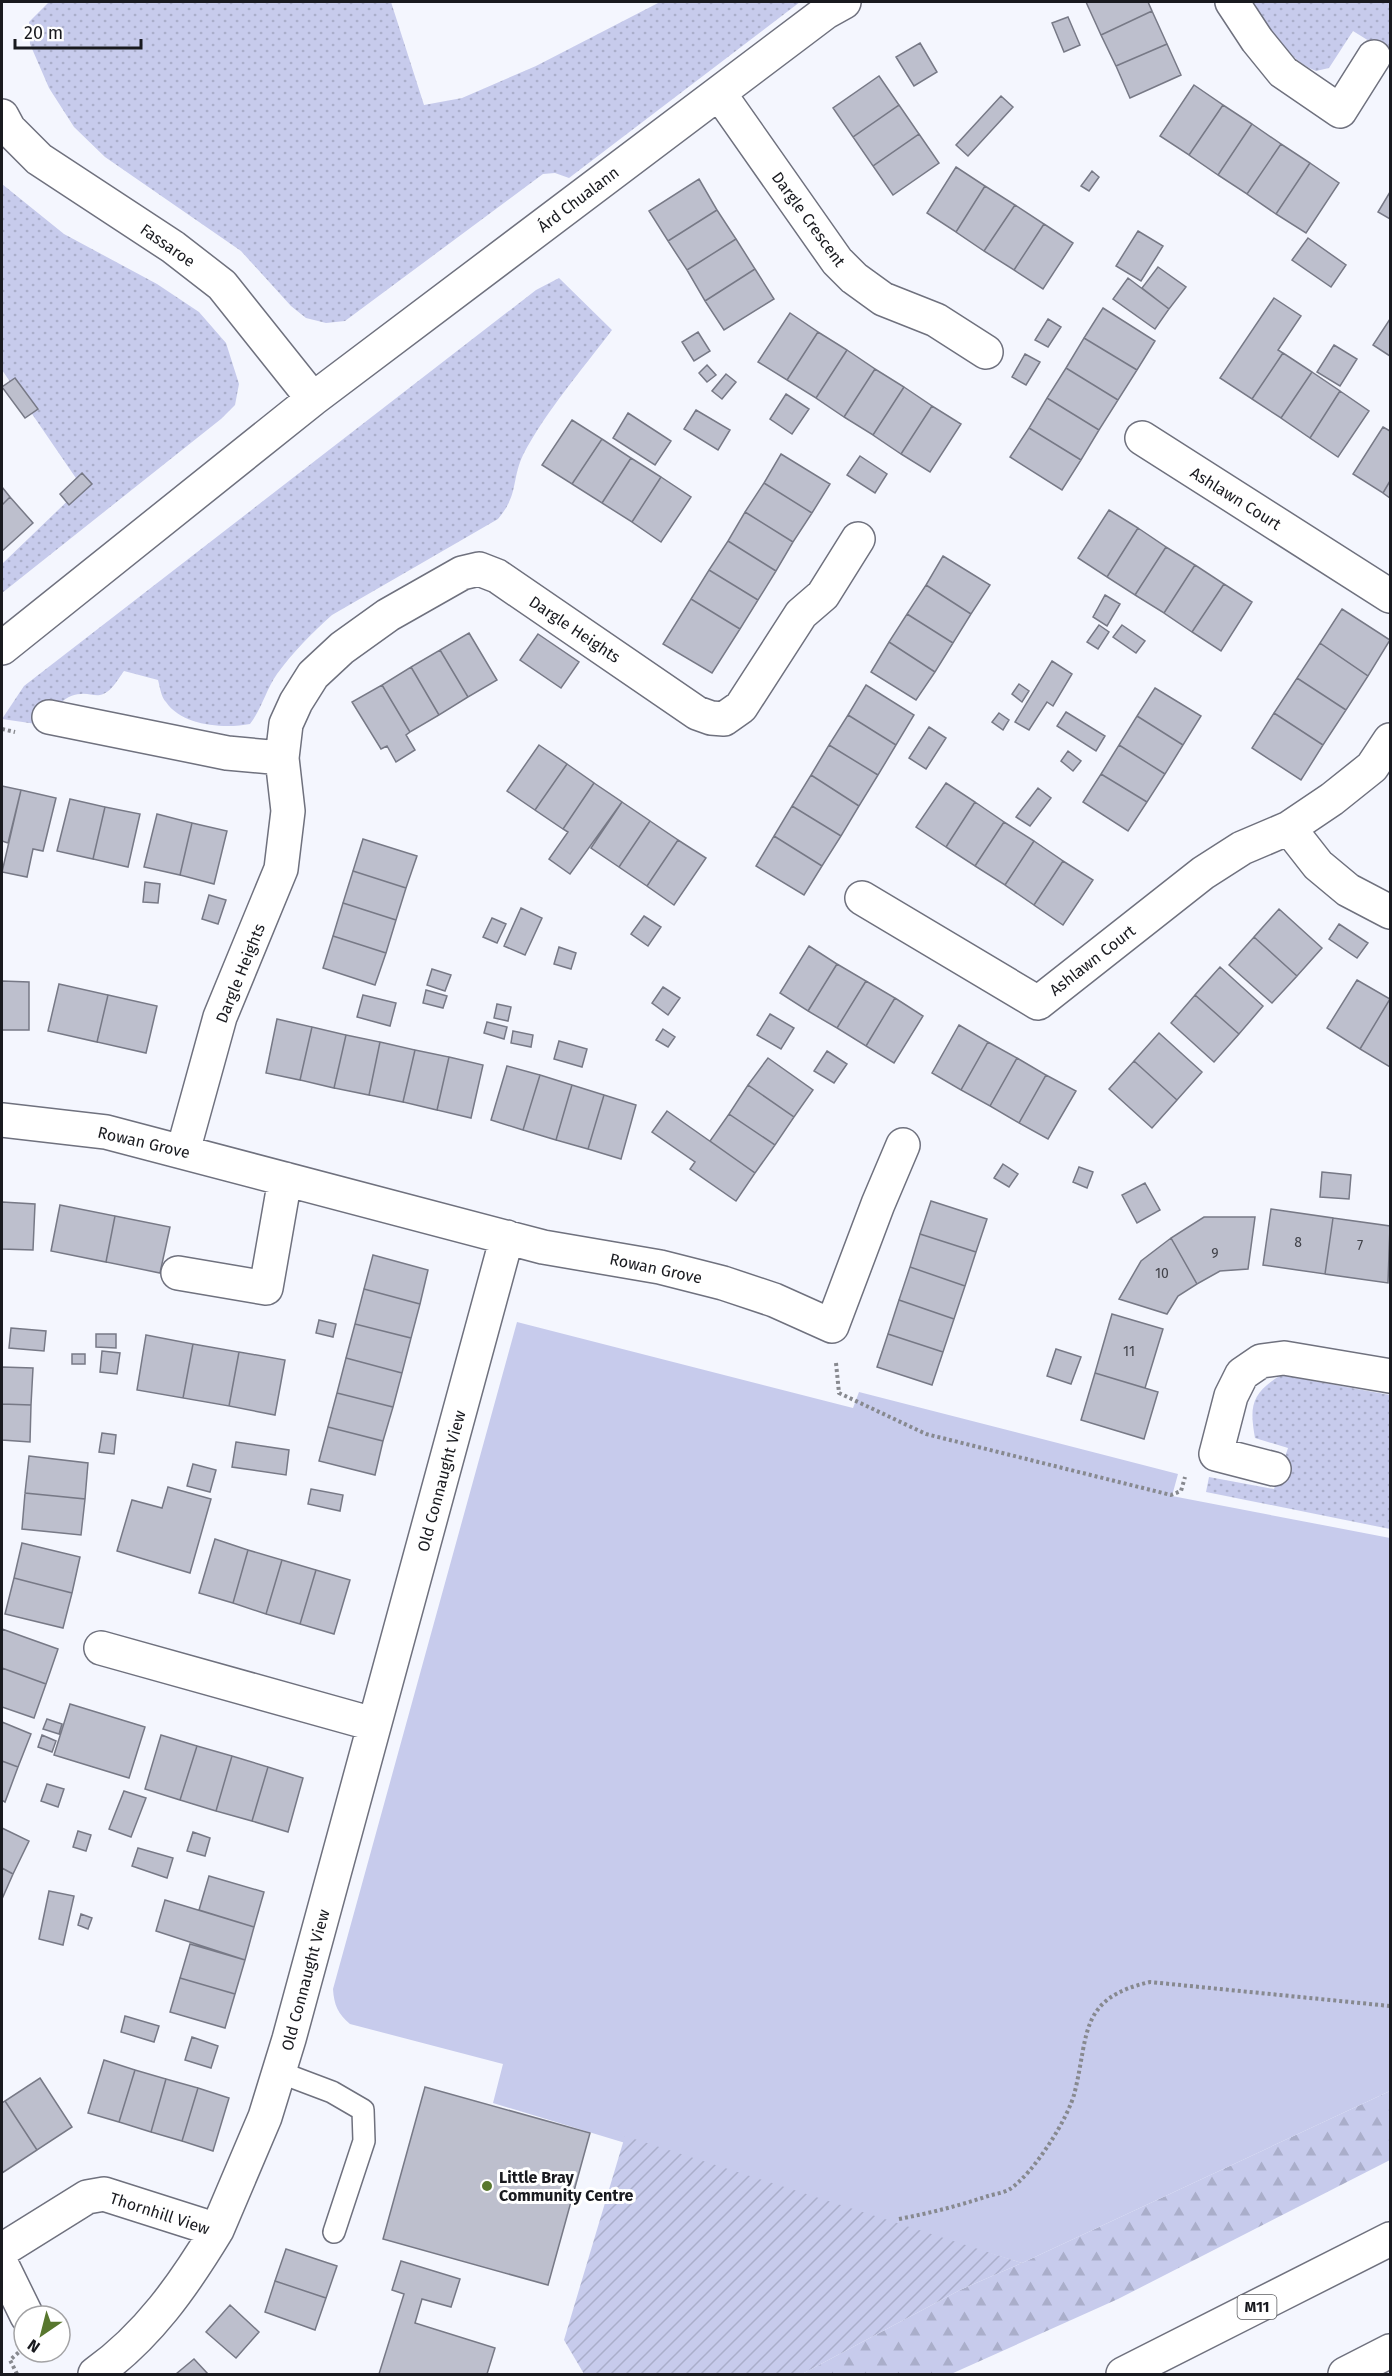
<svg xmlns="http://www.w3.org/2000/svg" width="1392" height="2376" font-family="'Fira Sans',sans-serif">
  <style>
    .grass { fill: url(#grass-dots) }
    .forest { fill: url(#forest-firs) }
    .park { fill: #c7cbec }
    .garden { fill: url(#garden-furrows) }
    .building { fill: #bdbfcd; stroke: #777986; stroke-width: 1.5 }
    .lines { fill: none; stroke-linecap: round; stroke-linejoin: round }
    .service-casing { stroke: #6f717e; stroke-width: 24 }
    .minor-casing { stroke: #6f717e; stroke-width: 36 }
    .motorway-casing { stroke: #6f717e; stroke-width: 36 }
    .path { stroke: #87898f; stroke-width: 4; stroke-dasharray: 3 3; stroke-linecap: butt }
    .service { stroke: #fff; stroke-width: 21 }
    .minor { stroke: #fff; stroke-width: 33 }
    .motorway { stroke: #fff; stroke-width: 33 }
    .poi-dot { fill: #58772e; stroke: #fff; stroke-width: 2 }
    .labels { text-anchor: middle; stroke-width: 6; stroke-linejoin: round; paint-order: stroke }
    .number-label { font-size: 14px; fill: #42434a }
    .shield { fill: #fff; stroke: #5e5f62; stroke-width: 1.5 }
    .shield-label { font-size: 15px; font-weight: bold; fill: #191a1f }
    .street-label { font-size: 16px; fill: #191a1f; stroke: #fff }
    .poi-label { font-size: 16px; font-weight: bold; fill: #191a1f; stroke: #fff; text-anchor: start }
  </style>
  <defs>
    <pattern id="grass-dots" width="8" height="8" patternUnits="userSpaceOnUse" patternTransform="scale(1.5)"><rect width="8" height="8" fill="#c7cbec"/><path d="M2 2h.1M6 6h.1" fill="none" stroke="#aaaeca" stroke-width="1.8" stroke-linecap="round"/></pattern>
    <pattern id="forest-firs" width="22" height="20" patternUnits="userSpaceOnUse" patternTransform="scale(1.5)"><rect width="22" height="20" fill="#c7cbec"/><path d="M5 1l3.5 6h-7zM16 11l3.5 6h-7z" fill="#aaaeca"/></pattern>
    <pattern id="garden-furrows" width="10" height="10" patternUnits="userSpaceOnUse" patternTransform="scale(1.5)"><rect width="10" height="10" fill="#c7cbec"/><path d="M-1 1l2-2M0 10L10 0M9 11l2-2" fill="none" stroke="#aaaeca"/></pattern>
  </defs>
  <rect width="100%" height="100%" fill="#f4f6fe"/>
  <path class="grass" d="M49,2H391L424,105L462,98L536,66L660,2H800L569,178L555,173L543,174L345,321L326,323L306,318L291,306L241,251L105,157L74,127L49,88L30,44L29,22Z
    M1253,2H1390V54L1353,31L1329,68L1316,71C1286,59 1270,28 1253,2Z
    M2,184L64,234L157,284L199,312L226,343L239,384L235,405L221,419L2,593V564L82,487L2,370Z
    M559,278L612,330C582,370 546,411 523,455C511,481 519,494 498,519L332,615C312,633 293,652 277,674C266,690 262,708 250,724C225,729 182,726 166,702C161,697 160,687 158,680L124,671C118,679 111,693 100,695C94,696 87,693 81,694C61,695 55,710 50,726L2,719L24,686L536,290Z
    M1281,1375L1390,1395V1529L1206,1492L1209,1477L1274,1489L1288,1448L1255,1438C1249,1405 1252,1393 1281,1375Z"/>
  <path class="forest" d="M1390,2091V2160L1118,2299L951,2374H802L960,2290L1022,2263Z"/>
  <path class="park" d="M517,1322L853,1408L859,1392L1178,1474L1172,1496L1390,1538V2091L1022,2263L493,2103L503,2064L350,2024C338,2014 334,2005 333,1989Z"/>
  <path class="garden" d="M625,2136L1022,2263L960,2290L802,2374H584L564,2340Z"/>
  <path class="building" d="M1086,2H1148L1152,11L1101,35Z
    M1152,11L1167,44L1116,66L1101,35Z
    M1068,17L1080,45L1064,52L1052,23Z
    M920,43L937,72L914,86L896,57Z
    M1167,44L1181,75L1130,98L1116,66Z
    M879,76L899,105L853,137L833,108Z
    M1194,85L1223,105L1189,155L1160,136Z
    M1001,96L1013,107L968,156L956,145Z
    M899,105L919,134L873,166L853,137Z
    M1223,105L1252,124L1218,175L1189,155Z
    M1252,124L1281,144L1247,194L1218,175Z
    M919,134L939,163L893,195L873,166Z
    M1281,144L1310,163L1276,214L1247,194Z
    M1310,163L1339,183L1306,233L1276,214Z
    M956,167L985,186L956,232L927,213Z
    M1092,171L1099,177L1089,191L1081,186Z
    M699,179L717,210L668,241L649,211Z
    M985,186L1015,205L984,251L956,232Z
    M1390,192V219L1378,212Z
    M1015,205L1044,224L1014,270L984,251Z
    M717,210L736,239L687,270L668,241Z
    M1044,224L1073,243L1043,289L1014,270Z
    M1138,231L1163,246L1141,281L1116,266Z
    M1308,238L1346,265L1331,287L1292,260Z
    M736,239L755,269L705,301L687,270Z
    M1158,267L1186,287L1169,309L1142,288Z
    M755,269L774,299L724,330L705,301Z
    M1128,278L1169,309L1155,329L1113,299Z
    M1274,298L1301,316L1278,350L1283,353L1252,399L1220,378Z
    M1103,308L1155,341L1137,370L1084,338Z
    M790,313L818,332L787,380L758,362Z
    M1048,319L1061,327L1048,347L1035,340Z
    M1390,319V356L1373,345Z
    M698,332L710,351L694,361L682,342Z
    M818,332L847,350L816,398L787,380Z
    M1084,338L1137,370L1118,400L1066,368Z
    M1334,345L1357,359L1340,386L1317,372Z
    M847,350L875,369L844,417L816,398Z
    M1283,353L1312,372L1281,418L1252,399Z
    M1025,354L1040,362L1026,385L1012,377Z
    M707,365L716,375L707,382L699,373Z
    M1066,368L1118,400L1099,430L1047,398Z
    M875,369L904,387L873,435L844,417Z
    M1312,372L1340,391L1310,438L1281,418Z
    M726,374L736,382L722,399L712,391Z
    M15,378L38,409L25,418L2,387Z
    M904,387L932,406L901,454L873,435Z
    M1340,391L1369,411L1338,457L1310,438Z
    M786,394L809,409L792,434L770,419Z
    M1047,398L1099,430L1081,460L1029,428Z
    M932,406L961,424L930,472L901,454Z
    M696,410L730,430L718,450L684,429Z
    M628,413L671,441L655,465L613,438Z
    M572,420L602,439L572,484L542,465Z
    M1383,427L1390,431V481L1383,493L1353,474Z
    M1029,428L1081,460L1062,490L1010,457Z
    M602,439L631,458L602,503L572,484Z
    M781,454L830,484L812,513L764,483Z
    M860,456L887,474L875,493L847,475Z
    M631,458L661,477L632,522L602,503Z
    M82,473L92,484L69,505L60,494Z
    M661,477L691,497L661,542L632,522Z
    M1390,481V498L1383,493Z
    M764,483L812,513L793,542L745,512Z
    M2,487L10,497L2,505Z
    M10,497L33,523L2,551V505Z
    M1109,510L1138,528L1107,577L1078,558Z
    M745,512L793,542L776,571L728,541Z
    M1138,528L1166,547L1135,595L1107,577Z
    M728,541L776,571L758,600L709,570Z
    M1166,547L1195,565L1164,613L1135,595Z
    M943,556L990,585L971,614L926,585Z
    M1195,565L1224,584L1192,632L1164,613Z
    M709,570L758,600L740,629L691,599Z
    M1224,584L1252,602L1221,651L1192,632Z
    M926,585L971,614L953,643L907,614Z
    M1105,595L1120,604L1107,626L1093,617Z
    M691,599L740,629L712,673L663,644Z
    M1342,609L1390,640L1368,676L1320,643Z
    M907,614L953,643L935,672L889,642Z
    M1099,625L1109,632L1098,649L1087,642Z
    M1122,625L1145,641L1136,653L1113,637Z
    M469,633L497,680L468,697L440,650Z
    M538,634L579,662L561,688L520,660Z
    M889,642L935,672L916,700L871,672Z
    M1320,643L1368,676L1346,710L1297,678Z
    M440,650L468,697L439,715L411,667Z
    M1052,661L1072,674L1053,706L1047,702L1029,730L1015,722Z
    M411,667L439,715L410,732L382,685Z
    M1297,678L1346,710L1323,745L1274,713Z
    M1019,684L1029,691L1022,702L1012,694Z
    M382,685L410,732L406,735L415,750L396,762L387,746L381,749L352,702Z
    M866,685L914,715L896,745L848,715Z
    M1155,688L1201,716L1183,745L1137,716Z
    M1066,712L1105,736L1096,751L1057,726Z
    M999,713L1009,720L1003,730L992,722Z
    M1274,713L1323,745L1301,780L1252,748Z
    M848,715L896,745L878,775L829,745Z
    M1137,716L1183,745L1165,774L1119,745Z
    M929,727L946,738L926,769L909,758Z
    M539,745L567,764L535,810L507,791Z
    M829,745L878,775L859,806L811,775Z
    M1119,745L1165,774L1147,802L1101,774Z
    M1068,751L1081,761L1073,771L1061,761Z
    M567,764L594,783L563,829L535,810Z
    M1101,774L1147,802L1128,831L1083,802Z
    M811,775L859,806L841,836L792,806Z
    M594,783L622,802L570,874L549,859L568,832L563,829Z
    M946,783L975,802L946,847L916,827Z
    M2,786L21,790L8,843L2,841Z
    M1038,788L1051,798L1030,826L1016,817Z
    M21,790L56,798L43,851L33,849L27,877L2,872Z
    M70,799L105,807L93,859L57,851Z
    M622,802L650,821L619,867L591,848Z
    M975,802L1004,822L975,866L946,847Z
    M792,806L841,836L822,866L774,836Z
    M105,807L140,814L128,867L93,859Z
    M157,814L192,823L180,875L144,867Z
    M650,821L678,840L647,886L619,867Z
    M1004,822L1034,841L1005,885L975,866Z
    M192,823L227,831L214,884L180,875Z
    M774,836L822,866L804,895L756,866Z
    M363,839L417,856L406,888L353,871Z
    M678,840L706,858L674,905L647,886Z
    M1034,841L1063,861L1034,905L1005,885Z
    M1063,861L1093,880L1063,925L1034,905Z
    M353,871L406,888L396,920L343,903Z
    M145,882L160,884L158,903L143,902Z
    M209,895L226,900L218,924L202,919Z
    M343,903L396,920L386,953L333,936Z
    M521,908L542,918L525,955L504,946Z
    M1279,909L1322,948L1297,976L1254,937Z
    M644,916L661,927L648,946L631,934Z
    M492,918L506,924L497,943L483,937Z
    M1339,924L1368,943L1357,958L1329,939Z
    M333,936L386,953L375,985L323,968Z
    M1254,937L1297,976L1272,1003L1229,965Z
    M809,946L837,964L808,1011L780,993Z
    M559,947L576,953L571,969L554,964Z
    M837,964L866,981L837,1028L808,1011Z
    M1220,967L1263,1006L1239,1034L1195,995Z
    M432,969L451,975L445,991L427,985Z
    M1357,980L1390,999L1360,1049L1327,1028Z
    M2,981L29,982V1030H2Z
    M866,981L895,998L866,1046L837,1028Z
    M59,984L108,995L97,1042L48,1031Z
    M663,987L680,998L668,1015L652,1003Z
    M426,990L447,996L443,1008L423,1003Z
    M108,995L157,1006L146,1053L97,1042Z
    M363,995L396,1003L390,1026L357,1017Z
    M1195,995L1239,1034L1214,1062L1171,1023Z
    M895,998L923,1016L894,1063L866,1046Z
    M1390,999V1067L1360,1049Z
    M497,1004L511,1007L508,1021L494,1018Z
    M770,1014L794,1028L781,1049L757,1035Z
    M277,1019L312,1027L300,1080L266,1073Z
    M487,1022L507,1027L504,1039L484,1033Z
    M959,1025L988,1042L961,1090L932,1073Z
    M312,1027L346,1035L334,1088L300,1080Z
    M663,1029L675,1037L668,1047L656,1040Z
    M513,1031L533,1035L531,1047L511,1043Z
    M1159,1033L1202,1072L1177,1100L1134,1061Z
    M346,1035L380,1042L369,1095L334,1088Z
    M559,1041L587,1049L582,1067L554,1059Z
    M380,1042L415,1050L403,1102L369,1095Z
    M988,1042L1017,1058L990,1106L961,1090Z
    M415,1050L449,1057L437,1110L403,1102Z
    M827,1051L847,1064L834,1083L814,1071Z
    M449,1057L483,1065L471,1118L437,1110Z
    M768,1058L813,1090L794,1117L748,1085Z
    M1017,1058L1046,1075L1019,1123L990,1106Z
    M1134,1061L1177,1100L1152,1128L1109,1089Z
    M507,1066L540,1075L523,1130L491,1120Z
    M540,1075L572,1085L556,1140L523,1130Z
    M1046,1075L1076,1091L1048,1139L1019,1123Z
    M572,1085L604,1095L588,1149L556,1140Z
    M748,1085L794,1117L775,1145L729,1114Z
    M604,1095L636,1105L621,1159L588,1149Z
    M667,1111L755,1173L736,1201L690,1169L695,1162L652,1132Z
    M729,1114L775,1145L755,1173L710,1141Z
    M1003,1164L1018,1174L1009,1187L994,1178Z
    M1079,1167L1093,1172L1087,1188L1073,1182Z
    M1322,1172L1351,1175L1349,1199L1320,1197Z
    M1145,1183L1160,1210L1137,1223L1122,1195Z
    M931,1201L987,1219L976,1252L920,1234Z
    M2,1202L35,1204L33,1250L2,1249Z
    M60,1205L115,1216L106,1262L51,1251Z
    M1271,1209L1333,1218L1325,1274L1263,1265Z
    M115,1216L170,1227L160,1273L106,1262Z
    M1204,1217H1255L1248,1269L1220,1271L1197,1284L1171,1238Z
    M1333,1218L1390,1226L1388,1283L1325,1274Z
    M920,1234L976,1252L965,1286L910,1267Z
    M1171,1238L1197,1284L1178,1296L1167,1314L1119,1299L1141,1261Z
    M373,1255L428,1270L420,1304L364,1289Z
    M910,1267L965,1286L954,1319L899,1300Z
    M364,1289L420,1304L411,1338L355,1324Z
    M899,1300L954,1319L943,1352L888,1334Z
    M1112,1314L1163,1329L1145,1388L1095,1373Z
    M319,1320L336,1324L333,1337L316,1333Z
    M355,1324L411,1338L402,1373L346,1358Z
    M11,1328L46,1331L44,1351L9,1348Z
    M96,1334H116V1348L96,1347Z
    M888,1334L943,1352L932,1385L877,1367Z
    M146,1335L193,1344L183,1398L137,1390Z
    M193,1344L239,1352L229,1406L183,1398Z
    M1056,1349L1081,1357L1071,1384L1047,1376Z
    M102,1351L120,1353L117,1374L100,1372Z
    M239,1352L285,1360L275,1415L229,1406Z
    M72,1354H85V1364H72Z
    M346,1358L402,1373L393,1407L337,1393Z
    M2,1367L33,1368L31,1405L2,1404Z
    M1095,1373L1158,1392L1144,1439L1081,1420Z
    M337,1393L393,1407L383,1441L328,1427Z
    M2,1404L31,1405L30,1442L2,1440Z
    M328,1427L383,1441L375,1475L319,1461Z
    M102,1433L116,1435L114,1454L99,1452Z
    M236,1442L289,1450L286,1475L232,1467Z
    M29,1456L88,1463L85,1499L25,1493Z
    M193,1464L216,1470L210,1492L187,1486Z
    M168,1487L211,1499L190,1573L117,1551L132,1500L162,1508Z
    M311,1489L343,1495L340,1511L308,1504Z
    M25,1493L85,1499L81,1535L22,1529Z
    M215,1539L248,1550L233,1603L199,1593Z
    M22,1543L80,1557L72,1593L14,1578Z
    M248,1550L282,1560L266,1614L233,1603Z
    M282,1560L316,1570L300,1624L266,1614Z
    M316,1570L350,1580L334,1634L300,1624Z
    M14,1578L72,1593L63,1628L5,1614Z
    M2,1629L58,1649L46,1684L2,1668Z
    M2,1668L46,1684L34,1718L2,1707Z
    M70,1704L145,1727L129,1778L54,1755Z
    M47,1719L62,1724L59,1734L43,1729Z
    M2,1722L31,1734L18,1767L2,1761Z
    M42,1735L56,1741L52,1752L38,1747Z
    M161,1735L197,1746L180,1800L145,1789Z
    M197,1746L232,1756L216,1811L180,1800Z
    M232,1756L268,1767L252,1821L216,1811Z
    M2,1761L18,1767L5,1802L2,1800Z
    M268,1767L303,1778L288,1832L252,1821Z
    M47,1784L64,1789L58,1807L41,1801Z
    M124,1791L146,1798L131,1837L109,1829Z
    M2,1828L29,1841L13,1874L2,1868Z
    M78,1831L91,1835L86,1851L73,1847Z
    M193,1832L210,1838L205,1856L187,1851Z
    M138,1848L173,1858L167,1878L132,1866Z
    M2,1868L13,1874L2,1899Z
    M209,1876L264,1892L254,1927L199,1910Z
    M49,1891L74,1896L63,1945L39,1939Z
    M165,1900L254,1927L245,1960L156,1931Z
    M81,1914L92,1918L88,1929L78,1925Z
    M190,1944L245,1960L235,1994L180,1978Z
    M180,1978L235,1994L225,2028L170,2012Z
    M125,2016L159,2026L154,2042L121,2032Z
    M192,2037L218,2046L211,2068L185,2060Z
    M104,2060L135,2070L119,2122L88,2113Z
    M135,2070L166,2079L151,2132L119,2122Z
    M40,2078L72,2127L37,2150L5,2101Z
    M166,2079L198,2088L182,2141L151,2132Z
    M425,2087L590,2133L548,2285L383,2239Z
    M198,2088L229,2098L213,2151L182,2141Z
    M5,2101L37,2150L2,2173V2103Z
    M286,2249L337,2266L326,2298L275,2281Z
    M401,2261L460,2279L451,2307L422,2299L415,2323L495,2348L487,2374H379L404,2294L392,2290Z
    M275,2281L326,2298L315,2330L265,2312Z
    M230,2305L259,2332L236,2358L206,2332Z
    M194,2359L208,2374H176Z"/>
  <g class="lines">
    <g class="service-casing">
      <path id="service" d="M279,2072L332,2092L363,2110L364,2141L334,2232"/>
    </g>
    <g class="minor-casing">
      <path id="minor" d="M1232,2L1257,40L1283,72L1340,111L1374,57
        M719,93L837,261L854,278L883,299L936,320L986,352
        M2,116L9,129L39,159L173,247L222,285L313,399
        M1142,438L1390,596
        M2,648L313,399L826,12L844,2
        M49,717L227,753L282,758
        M1289,828L1318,865L1348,890L1390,912
        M862,898L1038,1003L1203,873L1242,848L1289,828L1332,799L1372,767L1390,740
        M2,1120L106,1132L543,1247L660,1267L723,1283L774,1300L832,1326L878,1204L903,1145
        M183,1151L220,1017L281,869L288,811L282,758L286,724L296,702L313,675L342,648L388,615L462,573L479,569L497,576L697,713L711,718L724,719L741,707L801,614L823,595L858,539
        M178,1273L266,1288L285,1179
        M1274,1469L1216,1454L1231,1396L1242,1374L1261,1361L1284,1358L1390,1376
        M101,1648L373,1724
        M217,2230L265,2117L289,2039L507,1237
        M2,2250L87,2197L104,2194L217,2230C183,2286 148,2336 95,2374
        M2,2265L27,2316"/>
    </g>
    <g class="motorway-casing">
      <path id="motorway" d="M1123,2374L1390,2239
        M1345,2374L1390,2351"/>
    </g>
    <path class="path" d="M2,729L15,732
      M836,1363L839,1393L926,1434L1171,1495L1181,1491L1185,1477
      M899,2219C930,2213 958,2206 988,2196C994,2194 1004,2193 1010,2189C1033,2174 1069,2118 1075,2091C1089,2033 1079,1998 1150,1982L1390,2006
      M17,2374L10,2360L19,2352"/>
    <use href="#service" class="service"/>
    <use href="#minor" class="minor"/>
    <use href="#motorway" class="motorway"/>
  </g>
  <circle class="poi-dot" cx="487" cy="2186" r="6"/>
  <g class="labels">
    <g class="number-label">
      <text x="1298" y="1247">8</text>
      <text x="1360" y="1250">7</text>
      <text x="1215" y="1258">9</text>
      <text x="1162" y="1278">10</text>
      <text x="1129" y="1356">11</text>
    </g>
    <rect class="shield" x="1237.5" y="2295" width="39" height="24" rx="4.5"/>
    <g class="shield-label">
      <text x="1257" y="2312">M11</text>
    </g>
    <g class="street-label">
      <text transform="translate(578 199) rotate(-37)" y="6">Árd Chualann</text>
      <text transform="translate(809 219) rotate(54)" y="6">Dargle Crescent</text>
      <text transform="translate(168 245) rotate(35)" y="6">Fassaroe</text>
      <text transform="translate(1236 498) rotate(32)" y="6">Ashlawn Court</text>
      <text transform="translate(575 629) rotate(34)" y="6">Dargle Heights</text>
      <text transform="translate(1092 960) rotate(-38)" y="6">Ashlawn Court</text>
      <text transform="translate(240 973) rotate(-68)" y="6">Dargle Heights</text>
      <text transform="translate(144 1142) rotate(13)" y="6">Rowan Grove</text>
      <text transform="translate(656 1268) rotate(12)" y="6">Rowan Grove</text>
      <text transform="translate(441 1481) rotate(-75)" y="6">Old Connaught View</text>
      <text transform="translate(305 1980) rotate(-75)" y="6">Old Connaught View</text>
      <text transform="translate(160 2213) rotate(18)" y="6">Thornhill View</text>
    </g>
    <g class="poi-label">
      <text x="499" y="2183">Little Bray<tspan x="499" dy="18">Community Centre</tspan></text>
    </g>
  </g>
  <rect width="1392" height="2376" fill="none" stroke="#191a1f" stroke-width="6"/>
  <g transform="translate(42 2334) rotate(215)"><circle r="28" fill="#ffffff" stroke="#a3a3a5" stroke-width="1.5"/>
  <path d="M0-4.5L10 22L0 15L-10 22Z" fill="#58772e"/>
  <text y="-9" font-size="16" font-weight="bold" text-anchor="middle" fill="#191a1f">N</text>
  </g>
  <path d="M15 39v9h126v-9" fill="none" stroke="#191a1f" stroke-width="3"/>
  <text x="24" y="39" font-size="18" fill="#191a1f" stroke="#ffffff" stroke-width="4.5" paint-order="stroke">20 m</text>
</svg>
